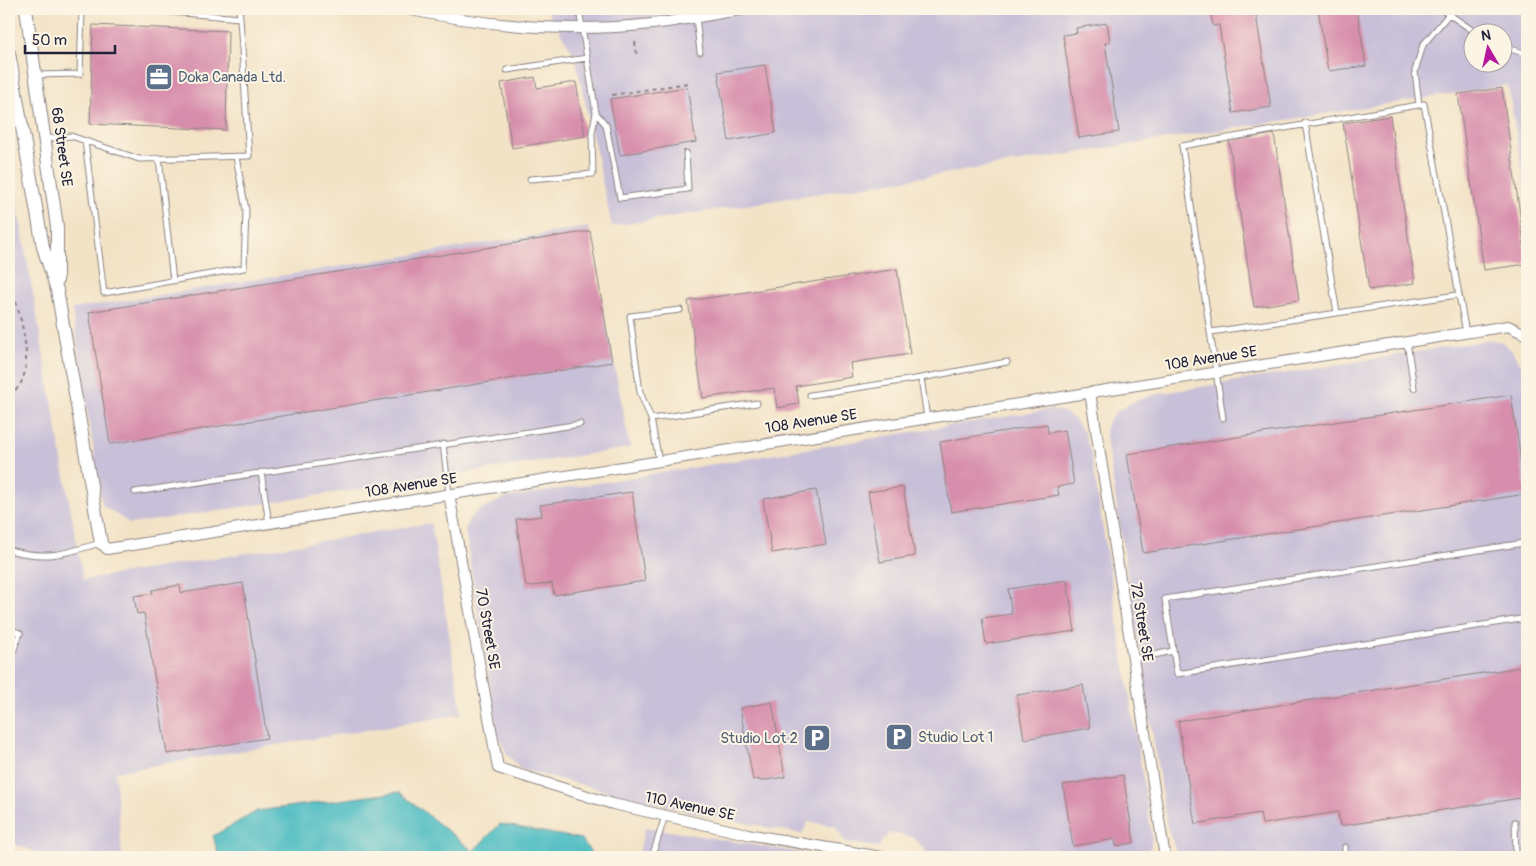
<svg xmlns="http://www.w3.org/2000/svg" width="1536" height="866" font-family="Pangolin,sans-serif">
  <style>
    .industrial { fill: #c8bfd8; fill-rule: evenodd }
    .water { fill: #4cbbc2; stroke: #376e7e }
    .building { fill: #d78eac }
    .lines { fill: none; stroke-linecap: round; stroke-linejoin: round }
    .service-casing { stroke: #8a8280; stroke-width: 7 }
    .minor-casing { stroke: #8a8280; stroke-width: 12 }
    .tertiary-casing { stroke: #8a8280; stroke-width: 14 }
    .path { stroke: #8a8280; stroke-width: 2; stroke-dasharray: 4 4; stroke-linecap: butt }
    .service { stroke: #fff; stroke-width: 5 }
    .minor { stroke: #fff; stroke-width: 10 }
    .tertiary { stroke: #fff; stroke-width: 12 }
    .labels { text-anchor: middle; stroke-width: 4; stroke-linejoin: round; paint-order: stroke }
    .service-label { font-size: 15px; fill: #4e5e75; stroke: #fcf5e5; text-anchor: start }
    .street-label { font-size: 15px; fill: #22223b; stroke: #fcf5e5 }
  </style>
  <rect width="100%" height="100%" fill="#fcf5e5"/>
  <filter id="ink" filterUnits="userSpaceOnUse"><feTurbulence type="fractalNoise" baseFrequency=".02" numOctaves="2"/><feDisplacementMap in="SourceGraphic" scale="10" xChannelSelector="R" yChannelSelector="G"/><feConvolveMatrix kernelMatrix="1 2 1 2 8 2 1 2 1" color-interpolation-filters="sRGB"/></filter>
  <filter id="wash" filterUnits="userSpaceOnUse"><feTurbulence type="fractalNoise" baseFrequency=".0096" numOctaves="4" result="noise"/><feDisplacementMap in="SourceGraphic" scale="20" xChannelSelector="R" yChannelSelector="G"/><feGaussianBlur stdDeviation="1.12" result="paint"/><feColorMatrix in="noise" values="0 0 0 0 0 0 0 0 0 0 0 0 0 0 0 0 0 1.4 0 .05"/><feComposite in="paint" operator="in"/></filter>
  <g filter="url(#wash)">
    <rect width="100%" height="100%" fill="#f3e3c6"/>
    <path class="industrial" d="M549,9H1527V199L1508,85L612,226L575,56L548,13ZM1474,32H1504V62H1474Z
      M9,156L83,580L431,523L462,714L115,772L122,857H49L9,842Z
      M588,227L630,448L130,524L102,505L72,309Z
      M1490,340L1502,342L1512,351L1521,365L1527,382V857H1178L1167,826L1105,431L1108,422L1117,411L1135,401L1157,394Z
      M1048,410L1061,411L1072,417L1084,432L1091,454L1152,837L1150,849L1144,857H956L929,854L913,837L889,833L878,847L845,842L835,826L808,822L802,834L690,812L520,769L507,754L498,735L465,530L469,519L478,511L505,498Z
      M645,827L827,857H638Z"/>
    <path class="water" d="M399,792L473,851L500,824L581,839L594,857H219L213,836L257,811Z"/>
    <g id="blocks">
      <path class="building" d="M1210,9H1255L1271,107L1233,113L1219,25L1213,26Z
        M1318,9H1357L1366,66L1328,71Z
        M1107,23L1110,42L1105,43L1119,132L1079,138L1063,35L1077,33L1076,28Z
        M93,25L228,31L226,130L90,124Z
        M765,65L776,133L729,141L718,72Z
        M535,77L537,88L576,82L585,136L512,148L501,83Z
        M687,87L696,142L620,155L610,99Z
        M1502,88L1527,264L1484,270L1458,94Z
        M1390,116L1415,283L1369,290L1343,123Z
        M1274,134L1299,300L1254,307L1229,141Z
        M590,231L612,362L110,444L89,312Z
        M897,269L910,354L850,363L852,377L796,386L799,404L777,408L774,388L703,398L688,301Z
        M1511,395L1526,494L1143,553L1127,454Z
        M1047,424L1048,433L1065,430L1074,484L1057,487L1059,495L951,512L940,442Z
        M903,487L915,556L880,562L868,492Z
        M816,490L826,544L772,553L763,499Z
        M632,492L645,581L554,595L552,583L526,587L516,519L542,516L540,505Z
        M1067,580L1075,631L986,644L982,618L1012,614L1008,589Z
        M243,583L267,738L167,754L144,613L137,614L134,596L153,593L152,590L180,585L181,593Z
        M1527,666V797L1340,826L1338,812L1262,824L1260,813L1195,824L1178,721Z
        M1083,685L1090,728L1024,739L1017,695Z
        M772,702L785,777L759,781V779L753,780L740,708Z
        M1123,775L1134,843L1116,846L1115,839L1073,846L1063,785Z"/>
    </g>
  </g>
  <g filter="url(#ink)">
    <use href="#blocks" fill-opacity="0" stroke="#8a8280" stroke-width="1"/>
    <g class="lines">
      <g class="service-casing">
        <path id="service" d="M137,9L240,18L239,9
          M579,9L596,113L606,125L620,198L688,189L686,153
          M1441,9L1475,32
          M1527,9V10
          M696,17L700,52
          M1504,47L1527,54
          M507,70L587,58
          M36,75L80,74L82,11L86,9
          M1419,105L1415,71L1423,45L1449,14
          M1305,123L1337,313
          M45,139L71,136L139,159L249,156L240,18
          M85,141L104,293L244,268L246,210L236,157
          M159,158L173,281
          M530,179L593,174L592,132L596,113
          M1211,332L1457,295
          M1407,342L1414,388
          M810,395L921,378
          M927,418L921,378L1007,362
          M1223,418L1182,146L1424,104L1466,333
          M651,419L757,403
          M443,444L449,494
          M659,461L651,419L640,392L630,316L680,310
          M261,472L269,523
          M135,492L580,424
          M9,550C46,560 64,554 100,543
          M1527,565L1524,543L1165,599L1177,674L1527,618
          M9,629L20,633L9,662
          M1134,659L1173,651
          M665,816L653,854L667,857
          M1515,822L1516,857
          M1345,857V847"/>
      </g>
      <g class="minor-casing">
        <path id="minor" d="M406,9C486,26 570,33 652,24C683,20 714,14 745,9
          M1090,392L1165,857
          M449,494L498,768L613,804L747,834L881,857
          M101,543L107,549L1508,326L1527,335"/>
      </g>
      <g class="tertiary-casing">
        <path id="tertiary" d="M26,9L57,227V280
          M9,53L43,247L57,290L101,543"/>
      </g>
      <path class="path" d="M635,42L637,56
        M612,95L688,83
        M9,279C17,306 43,377 9,395"/>
      <use href="#service" class="service"/>
      <use href="#minor" class="minor"/>
      <use href="#tertiary" class="tertiary"/>
    </g>
  </g>
  <defs>
    <g id="office-square" transform="scale(1.4375)"><rect x="-9" y="-9" width="18" height="18" rx="4" fill="#5c6f8a" stroke="#fcf5e5"/><path d="M-6-3h4V-5.5h4V-3h4V5H-6ZM-1-4.5V-3h2v-1.5ZM-6 0V1H6V0Z" fill="#fff"/></g>
    <g id="parking-square" transform="scale(1.4375)"><rect x="-9" y="-9" width="18" height="18" rx="4" fill="#5c6f8a" stroke="#fcf5e5"/><path d="M-3.5-5.5H1a3.5 3.5 0 0 1 0 7H-1V5.5H-3.5ZM-1-3.4V-.6H.8a1.4 1.4 0 0 0 0-2.8Z" fill="#fff"/></g>
  </defs>
  <g fill-rule="evenodd">
    <use href="#office-square" x="159" y="77"/>
    <use href="#parking-square" x="899" y="737"/>
    <use href="#parking-square" x="817" y="738"/>
  </g>
  <g class="labels">
    <g class="service-label">
      <text x="178" y="82">Doka Canada Ltd.</text>
      <text x="918" y="742">Studio Lot 1</text>
      <text x="798" y="743" text-anchor="end">Studio Lot 2</text>
    </g>
    <g class="street-label">
      <text transform="translate(62 147) rotate(82)" y="5">68 Street SE</text>
      <text transform="translate(1211 358) rotate(-9)" y="5">108 Avenue SE</text>
      <text transform="translate(811 421) rotate(-9)" y="5">108 Avenue SE</text>
      <text transform="translate(411 485) rotate(-9)" y="5">108 Avenue SE</text>
      <text transform="translate(1142 622) rotate(81)" y="5">72 Street SE</text>
      <text transform="translate(488 629) rotate(80)" y="5">70 Street SE</text>
      <text transform="translate(690 806) rotate(12)" y="5">110 Avenue SE</text>
    </g>
  </g>
  <rect width="1536" height="866" fill="none" stroke="#fcf5e5" stroke-width="30"/>
  <g transform="translate(1488 48) rotate(351)"><circle r="24" fill="#fcf5e5" stroke="#a5a1a1"/>
  <path d="M0-4L9 19L0 12L-9 19Z" fill="#b5179e"/>
  <text y="-8" font-size="14" font-weight="bold" text-anchor="middle" fill="#22223b">N</text>
  </g>
  <path d="M25 45v8h90v-8" fill="none" stroke="#22223b" stroke-width="2.5"/>
  <text x="32" y="45" font-size="15" fill="#22223b" stroke="#fcf5e5" stroke-width="4" paint-order="stroke">50 m</text>
</svg>
